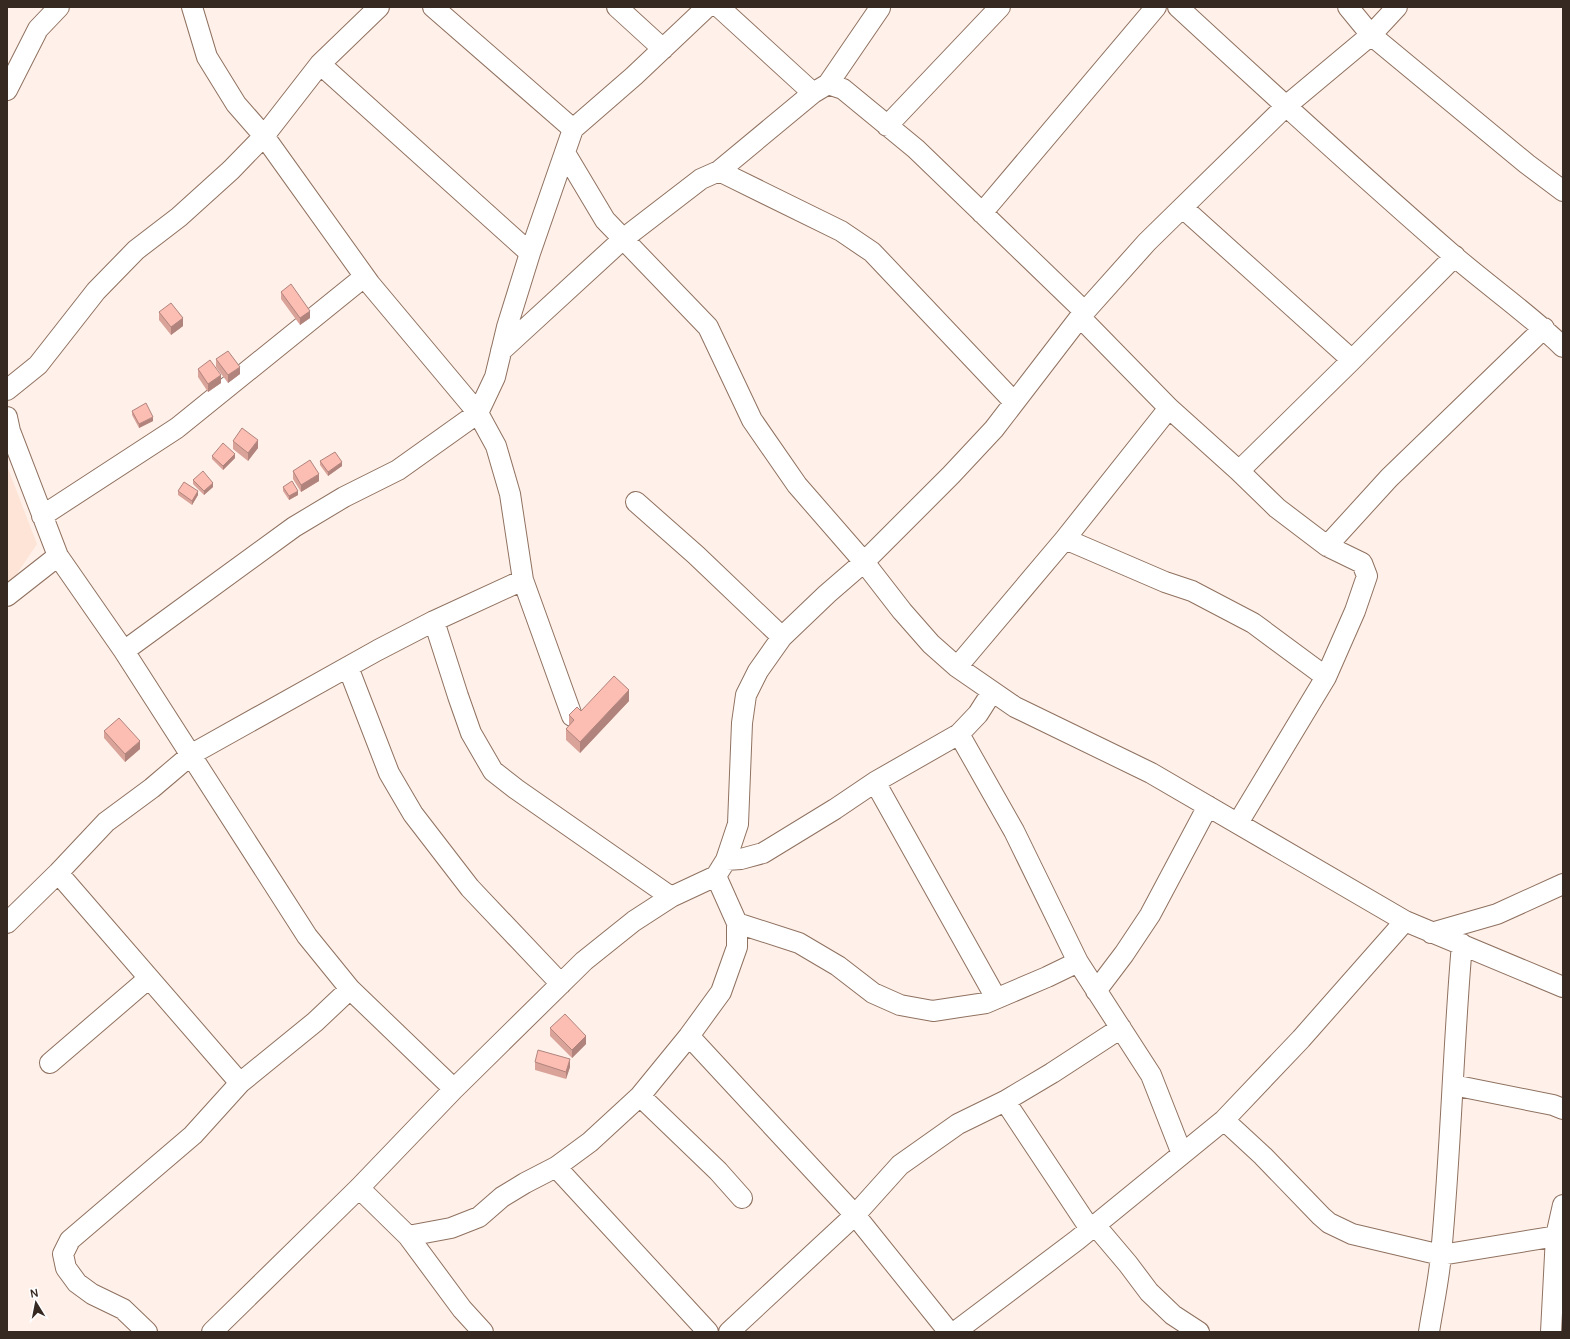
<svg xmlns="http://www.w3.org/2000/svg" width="1570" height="1339" font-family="Manrope,sans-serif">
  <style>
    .built { fill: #fde4d6 }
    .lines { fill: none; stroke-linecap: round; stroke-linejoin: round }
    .minor-casing { stroke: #8f7160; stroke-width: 22 }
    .minor { stroke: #fff; stroke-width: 20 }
    .wall { fill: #d9a39a }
    .shaded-wall { fill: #b0847d }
    .building { fill: #fcbdb3; stroke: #b0847d }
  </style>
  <rect width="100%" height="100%" fill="#fff1e9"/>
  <path class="built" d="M7,466L37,544L14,578L7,585Z"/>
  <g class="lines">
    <g class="minor-casing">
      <path id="minor" d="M192,7L207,57L236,104L264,136L370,284L478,413L496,446L510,494L523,580L572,716
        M433,7L573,129
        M617,7L663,49
        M719,7L813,93
        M1178,7C1269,91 1361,175 1454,256C1490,287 1529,314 1563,347
        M1348,7L1371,35L1527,164L1563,191
        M320,64L530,253
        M828,84L843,89L916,149L1085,312
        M7,90L38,29L59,7
        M887,126L1000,7
        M565,153L605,220L708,327L752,420L797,485L864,562L902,611L931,644L957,667L1015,707L1151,773L1405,921L1563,987
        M719,171L841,231L872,252L1014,402
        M1183,208L1352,360
        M982,213L1156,7
        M1080,317L1169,408L1239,471L1277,508L1327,546L1362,563L1367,576L1355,611L1326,677L1238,823
        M501,351L623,239L701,179L719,171L813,93L828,84L880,8
        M7,390L38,365L96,291L136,250L179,217L231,170L264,136L320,64L379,7
        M7,417L10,431L58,556L124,651L307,936L350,989L454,1089
        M1239,471L1352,360L1455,256
        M636,502L696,555L782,637
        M42,516L177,428L364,277
        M1065,539L1165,582L1192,591L1253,623L1326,677
        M1327,546L1389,478L1544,328
        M7,596L58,556
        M434,621L458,696L471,733L493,771L516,789L671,897
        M124,651L294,527L344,497L398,470L478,413L495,377L507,327L530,253L573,129L634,76L707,7
        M348,667L389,773L413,814L470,888L561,984
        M957,667L1065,539L1169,408
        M959,734L1014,831L1078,962L1151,1075L1182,1154
        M875,782L996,998
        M726,860L741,859L763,853L835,809L875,782L959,734L978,714L992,692
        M58,873L240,1083
        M7,923L58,873L106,822L152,788L192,754L378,650L434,621L523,580
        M737,923L799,943L838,966L873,993L900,1005L933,1011L986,1003L1047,977L1078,962
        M1431,933L1497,914L1563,884
        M1096,991L1124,954L1150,915L1208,806
        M689,1036L855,1215L949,1332
        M50,1063L149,978
        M1453,1085L1553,1105L1563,1109
        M640,1096L718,1171L742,1198
        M1005,1101L1090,1229
        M1224,1120L1263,1156L1321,1216L1329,1223L1352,1234L1441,1255L1563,1235
        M556,1167L708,1332
        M359,1188L408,1236L462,1309L483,1332
        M1095,1225L1128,1264L1149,1292L1173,1315L1199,1332
        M408,1236L451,1228L479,1217L502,1197L525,1183L556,1167L590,1142L640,1096L689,1036L721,992L737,947V923L716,876
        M147,1332L123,1309L92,1294L77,1283L66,1268L63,1254L70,1240L193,1135L240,1083L315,1022L350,989
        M212,1332L359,1188L454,1089L584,961L634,921L671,897L716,876L726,860L738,824L742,723L746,695L758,671L782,637L827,594L864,562L951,475L994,429L1080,317L1147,242L1286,106L1371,35L1397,7
        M729,1332L855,1215L900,1165L958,1124L1005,1101L1052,1073L1121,1028
        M955,1332L1077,1240L1224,1120L1301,1039L1405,921
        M1429,1332C1433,1306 1439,1280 1441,1254C1451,1151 1453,1047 1462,944
        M1551,1332L1556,1236L1563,1205"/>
    </g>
    <use href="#minor" class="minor"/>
  </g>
  <path class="wall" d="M281,292L310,318L300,325L281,299Z
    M159,312L183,326L171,335L159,320Z
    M216,359L240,374L228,383L216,367Z
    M198,369L221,383L208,392L198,377Z
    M132,411L153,421L139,428L132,415Z
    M233,441L258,448L248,461L233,449Z
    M212,456L235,458L223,470L212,459Z
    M320,461L342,466L328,476L320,465Z
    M293,471L319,481L301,492L293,479Z
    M193,480L213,487L204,495L193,484Z
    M283,487L298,495L289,500L283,491Z
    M178,491L198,495L192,505L178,495Z
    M629,701L580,753L566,740V729L569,726V715L581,711Z
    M104,731L140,749L125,762L104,738Z
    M550,1028L586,1044L572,1058L550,1036Z
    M535,1062L570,1067L566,1079L535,1070Z"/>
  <path class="shaded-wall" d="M310,311V318L300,325V318Z
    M183,318V326L171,335V327Z
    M240,367V374L228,383V375Z
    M221,375V383L208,392V384Z
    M153,417V421L139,428V424Z
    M258,440V448L248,461V453Z
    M235,454V458L223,470V466Z
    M342,462V466L328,476V472Z
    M319,474V481L301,492V485Z
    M213,483V487L204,495V491Z
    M198,491V495L192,505V501Z
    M298,491V495L289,500V496Z
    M629,690V701L580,753V742Z
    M140,741V749L125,762V754Z
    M586,1036V1044L572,1058V1050Z
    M570,1059V1067L566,1079V1072Z"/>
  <path class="building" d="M291,284L310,311L300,318L281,292Z
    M171,303L183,318L171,327L159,312Z
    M228,351L240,367L228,375L216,359Z
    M210,360L221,375L208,384L198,369Z
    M146,403L153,417L139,424L132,411Z
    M242,428L258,440L248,453L233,441Z
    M223,443L235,454L223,466L212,456Z
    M335,452L342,462L328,472L320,461Z
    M310,460L319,474L301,485L293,471Z
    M203,471L213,483L204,491L193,480Z
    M292,481L298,491L289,496L283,487Z
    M184,482L198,491L192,501L178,491Z
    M614,676L629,690L580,742L566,729L574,720L569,715L577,707L581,711Z
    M119,718L140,741L125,754L104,731Z
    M565,1014L586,1036L572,1050L550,1028Z
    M538,1050L570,1059L566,1072L535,1062Z"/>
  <rect width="1570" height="1339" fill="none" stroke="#362922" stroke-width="16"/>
  <g transform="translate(36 1303) rotate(350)" stroke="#ffffff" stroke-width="3" paint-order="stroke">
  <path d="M0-3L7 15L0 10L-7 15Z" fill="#362922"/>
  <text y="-6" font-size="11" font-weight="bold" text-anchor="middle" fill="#362922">N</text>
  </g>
</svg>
